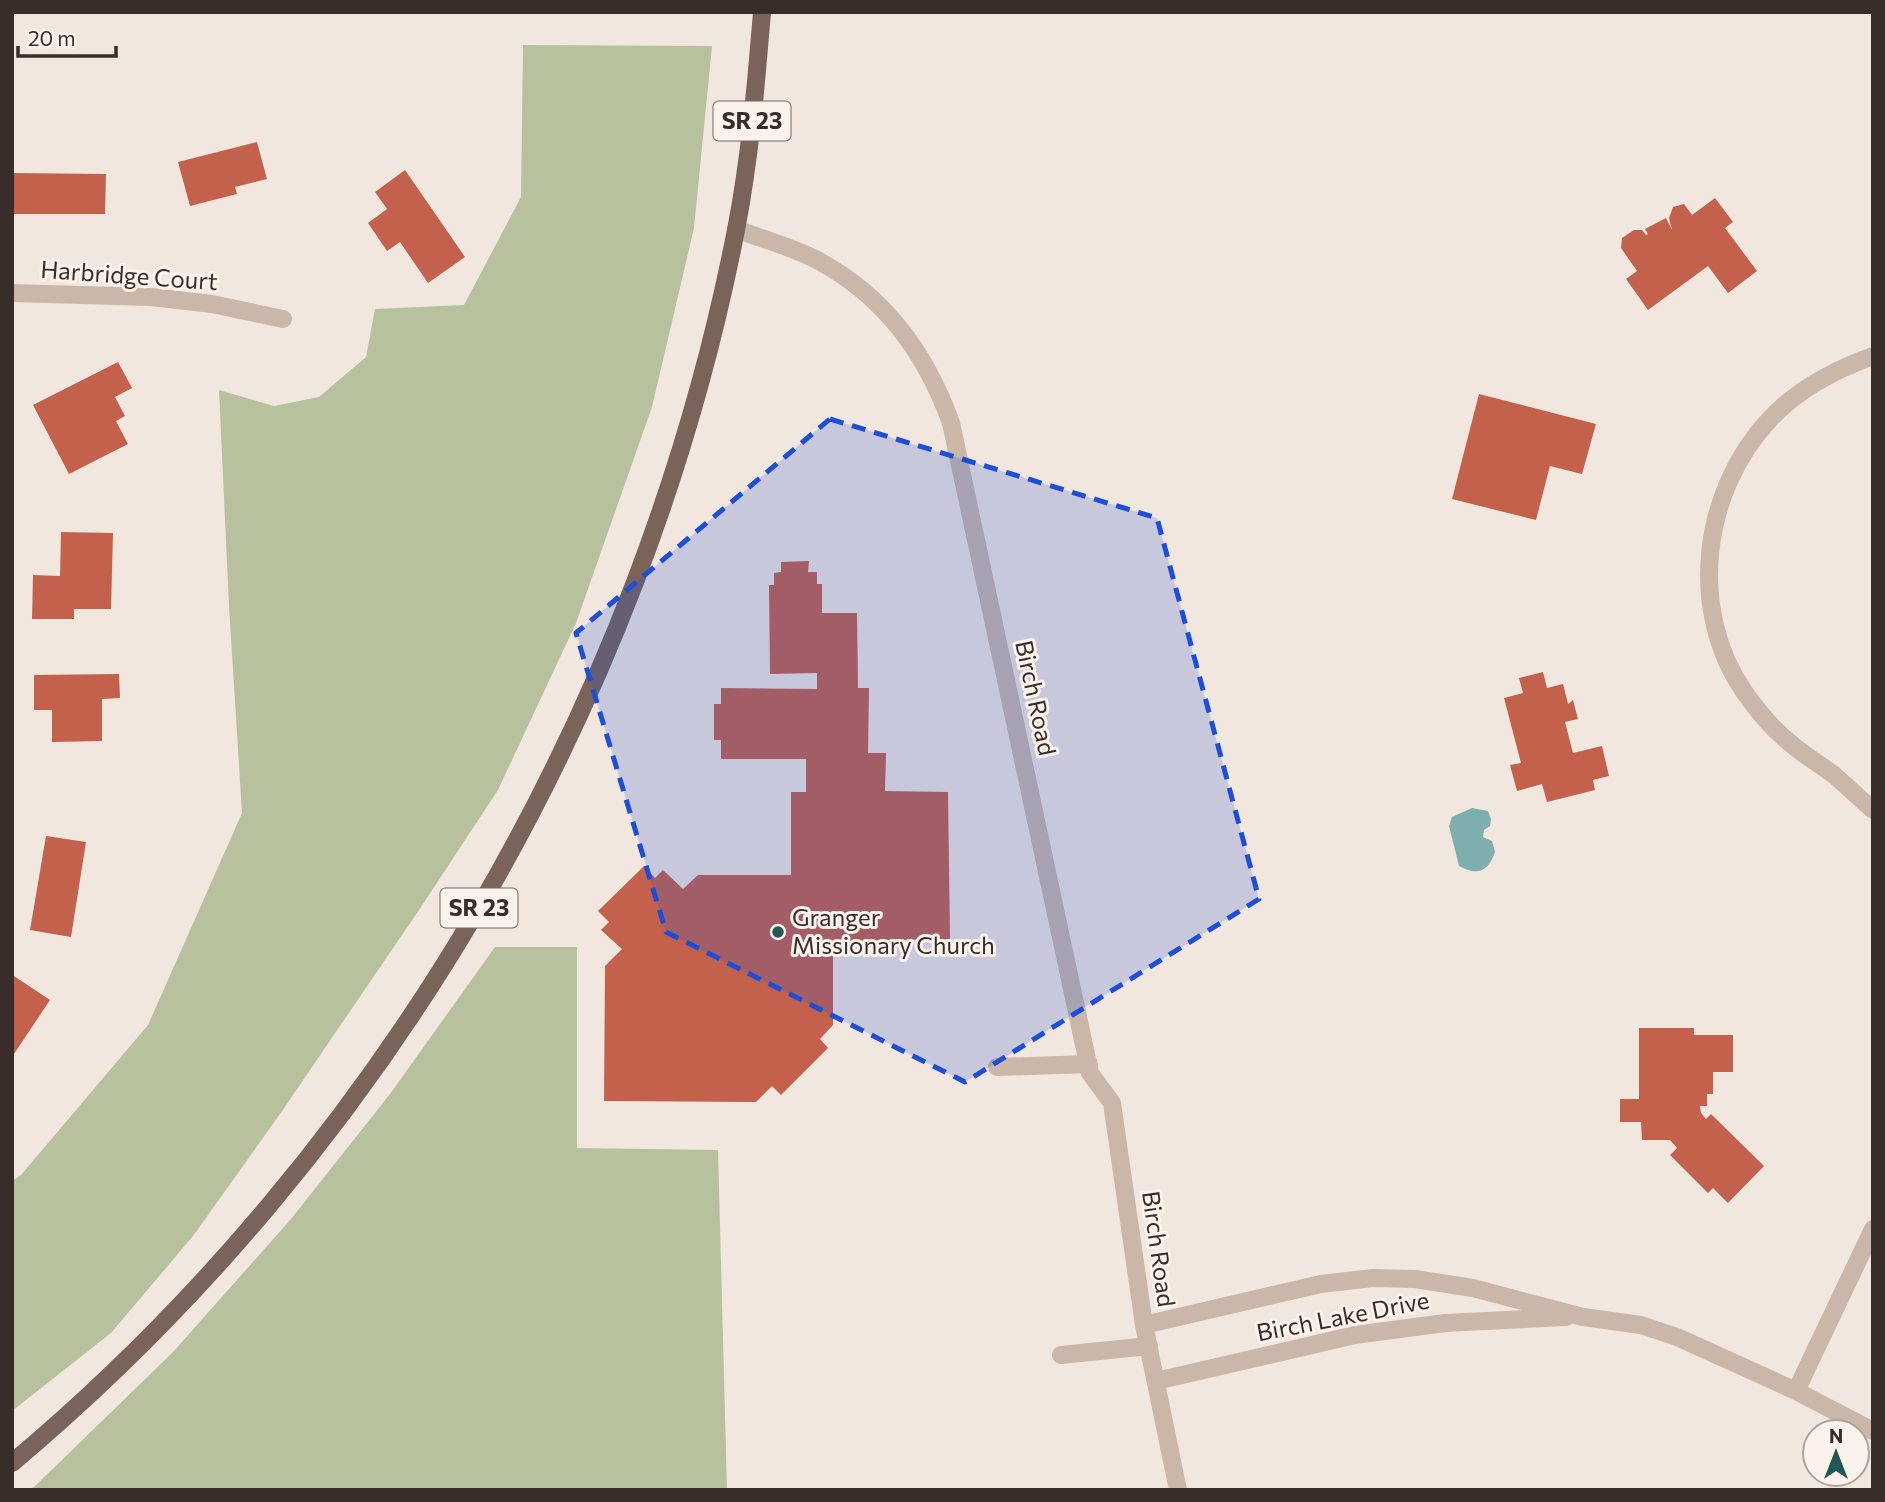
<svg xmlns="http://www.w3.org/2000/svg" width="1885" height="1502" font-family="Commissioner,sans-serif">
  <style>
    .green { fill: #b7c19e }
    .water { fill: #7eaeae }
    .building { fill: #c3614c }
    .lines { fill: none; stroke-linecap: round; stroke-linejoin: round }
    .lane { stroke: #cab7aa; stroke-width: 18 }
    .street { stroke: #cab7aa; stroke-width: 18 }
    .primary { stroke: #79635b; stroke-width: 18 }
    .marked { fill: #1d4ed8; fill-opacity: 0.2; stroke: #1d4ed8; stroke-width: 5; stroke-dasharray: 14 9; stroke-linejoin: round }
    .poi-dot { fill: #205858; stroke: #faf2eb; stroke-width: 2.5 }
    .labels { text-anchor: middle; stroke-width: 6; stroke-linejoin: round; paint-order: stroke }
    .shield { fill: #faf2eb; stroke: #726863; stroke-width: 2 }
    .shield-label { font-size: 23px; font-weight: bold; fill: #382d29 }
    .street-label { font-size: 24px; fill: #382d29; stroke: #faf2eb }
    .poi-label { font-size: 24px; fill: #382d29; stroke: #faf2eb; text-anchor: start }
  </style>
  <rect width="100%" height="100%" fill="#f2e7de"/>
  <path class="green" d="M523,45L712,46L694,228L652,407L576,623L498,790L419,910L280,1114L193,1236L111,1333L12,1411V1181L21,1175L148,1025L242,813L229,606L219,390L274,406L319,397L366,357L375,309L464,305L521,197Z
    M495,947H577V1148L718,1150L727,1490H31L173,1352L291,1219L390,1094Z"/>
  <path class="water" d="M1472,808L1488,811L1491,819L1490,826L1484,830L1483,837L1492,841L1495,852C1488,872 1478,876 1459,866L1449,826L1452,817Z"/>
  <path class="building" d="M257,142L267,179L235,187L237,194L190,206L178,162Z
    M405,170L465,257L428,283L400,242L387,251L368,223L387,209L375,192Z
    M12,173L106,174L105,214H12Z
    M1715,198L1733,222L1725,228L1757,271L1728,293L1708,266L1648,310L1626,279L1637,271L1621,248L1622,238L1634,230H1642L1646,235L1648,234L1645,229L1666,218L1672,230L1669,218L1673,207L1684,204L1692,215Z
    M118,362L132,388L115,397L125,416L116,421L128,444L69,474L33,405Z
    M1479,394L1596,424L1582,474L1550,466L1536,520L1452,499Z
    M61,532L113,533L111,609H74V619H32L33,575L60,576Z
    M809,561L808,572H817V584H822V613H857L858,688H869L868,753H886L885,791L948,792L950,939L833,941V1025L820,1039L828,1048L781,1095L772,1086L756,1102L604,1101L605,966L622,949L601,930L609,922L598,911L644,866L655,878L663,870L683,889L698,875H791V792H806V759H721V740H714V704H721V688L817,689V673L770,674L769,585H774V573L781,572V562Z
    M1543,672L1547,688L1563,684L1568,704L1573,700L1578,719L1565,722L1573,753L1602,746L1609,776L1593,780L1595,790L1547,802L1542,784L1517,791L1510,765L1521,763L1504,698L1523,693L1519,678Z
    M119,674L120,698L102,699V741L52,742V710H34V675Z
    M46,836L86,842L71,937L30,930Z
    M14,976L50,1000L12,1057V979Z
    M1639,1028H1694V1035H1733V1072H1713V1094H1707V1106H1700L1701,1113L1706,1119L1711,1114L1764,1166L1728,1203L1713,1188L1708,1193L1670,1155L1677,1148L1670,1140H1642L1641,1122H1620V1099H1639Z"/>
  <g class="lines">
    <path class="lane" d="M997,1067L1089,1064
      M1061,1355L1149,1346"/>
    <path class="street" d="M736,229C762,239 792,247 817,260C883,295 926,353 951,423L1090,1073L1112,1103L1144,1325L1178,1490
      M12,293L151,297L212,304L283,319
      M1873,356C1834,370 1798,389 1770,419C1702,491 1687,610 1745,693C1759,713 1775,732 1795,747C1807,757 1821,765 1834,775C1847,786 1860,799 1873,810
      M1144,1325L1321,1284L1373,1278L1415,1279L1473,1288L1583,1317L1641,1325L1677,1337L1796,1391L1873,1431
      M1156,1381L1355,1335L1445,1323L1566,1317
      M1796,1391L1873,1229"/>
    <path class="primary" d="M12,1463C384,1151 643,706 736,230C750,158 756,85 762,12"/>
  </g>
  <path class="marked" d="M830,419L1157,518L1259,899L965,1082L666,932L576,633Z"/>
  <circle class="poi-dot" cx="778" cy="932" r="7"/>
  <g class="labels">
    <g class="shield">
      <rect x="713.5" y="101.5" width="77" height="39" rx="5"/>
      <rect x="440.5" y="888.5" width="77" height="39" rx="5"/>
    </g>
    <g class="shield-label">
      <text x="752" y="129">SR 23</text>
      <text x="479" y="916">SR 23</text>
    </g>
    <g class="street-label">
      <text transform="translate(129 276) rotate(4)" y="8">Harbridge Court</text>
      <text transform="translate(1035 698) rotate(78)" y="8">Birch Road</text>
      <text transform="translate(1158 1249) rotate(82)" y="8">Birch Road</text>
      <text transform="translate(1343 1317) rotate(-11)" y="8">Birch Lake Drive</text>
    </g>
    <g class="poi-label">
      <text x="792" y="926">Granger<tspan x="792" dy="28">Missionary Church</tspan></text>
    </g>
  </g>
  <rect width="1885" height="1502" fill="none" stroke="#382d29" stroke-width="28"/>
  <g transform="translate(1836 1453)"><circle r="33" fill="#faf2eb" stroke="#aca39d" stroke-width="2"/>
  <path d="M0-5L12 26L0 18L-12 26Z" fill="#205858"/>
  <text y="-10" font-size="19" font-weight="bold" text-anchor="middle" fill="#382d29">N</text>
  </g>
  <path d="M18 46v10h98v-10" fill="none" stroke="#382d29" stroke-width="3.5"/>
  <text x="28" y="46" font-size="21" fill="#382d29" stroke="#faf2eb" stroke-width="5" paint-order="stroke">20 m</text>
</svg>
